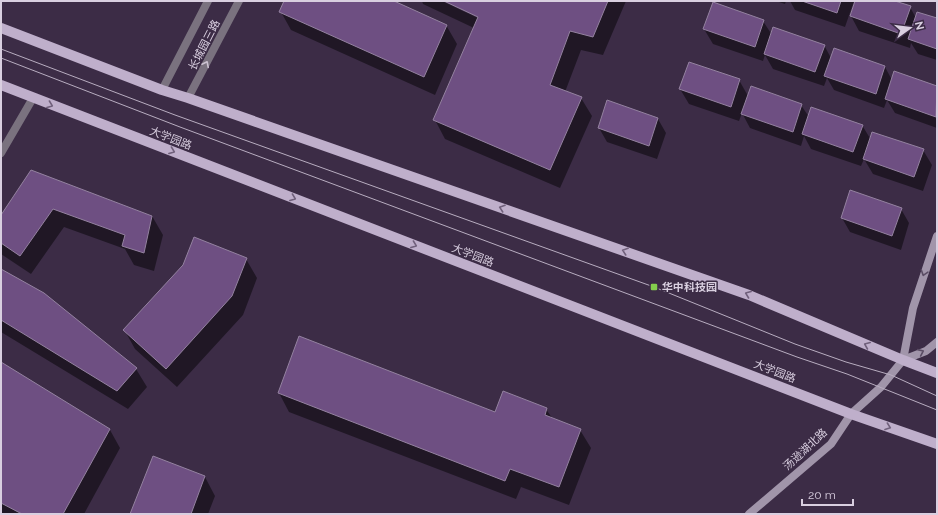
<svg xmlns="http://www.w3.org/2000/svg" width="938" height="515" font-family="Raleway,'Noto Sans SC',sans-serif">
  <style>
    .shadow { fill: #0007 }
    .building { fill: #6e4f82; stroke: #9482a0 }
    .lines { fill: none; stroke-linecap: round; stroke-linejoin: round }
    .minor { stroke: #7a727f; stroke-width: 8 }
    .secondary { stroke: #a195aa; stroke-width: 8 }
    .primary { stroke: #bfafcb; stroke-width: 10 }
    .tram { stroke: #b8adc0; stroke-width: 1 }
    .oneway { stroke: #cbc1d1 }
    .oneway2 { stroke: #70607b }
    .oneway3 { stroke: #5a4c64 }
    .poi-dot { fill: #84cf4d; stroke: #3c2c46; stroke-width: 1.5 }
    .labels { text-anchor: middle; stroke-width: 3; stroke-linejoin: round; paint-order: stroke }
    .street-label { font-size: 11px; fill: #d9cfe0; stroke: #3c2c46 }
    .poi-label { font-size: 11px; font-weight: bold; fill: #d9cfe0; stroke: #3c2c46; text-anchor: start }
  </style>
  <rect width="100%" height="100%" fill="#3c2c46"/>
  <path class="shadow" d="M285,1H392L446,25L457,44L435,95L291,30L281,12Z
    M422,1H442L482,20L483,18L447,1H626L603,55L581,50L565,92L581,98L592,116L560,188L445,139L435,120L474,28L423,4Z
    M776,1H786L785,4Z
    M790,1H854L845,27L795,10Z
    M856,1H892L910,7L916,18L937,19V60L918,54L911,43L910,48L859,31L851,16Z
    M763,21L772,35L824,45L831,58L885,67L892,80L895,73L937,87V128L895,113L887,100L884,108L834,90L827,78L824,86L773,69L765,55L763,61L713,44L704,29Z
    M739,80L748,96L801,105L809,117L862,125L871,140L923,150L932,165L923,191L873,174L864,159L861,166L811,149L804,136L801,146L750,128L742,113L739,121L689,104L680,89Z
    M608,101L658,119L666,133L657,159L607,142L599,128Z
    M31,171L152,216L163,235L154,271L134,265L125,249L64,227L31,274L1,254V217Z
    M901,209L909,223L901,250L850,232L842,218Z
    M246,259L257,278L243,315L177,387L135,349L125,331Z
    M1,270L43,294L136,369L147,387L128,409L1,332Z
    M1,364L110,430L120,448L84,514H1Z
    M279,393L495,413L546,409L552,418L580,430L591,448L569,505L521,487L516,499L289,412Z
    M153,457L205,477L215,496L208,514H131Z"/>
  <path class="building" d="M284,1H394L447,25L424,77L279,12Z
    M444,1H608L593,37L570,31L550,85L582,97L550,170L433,120L478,17Z
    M802,1H841L837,13Z
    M855,1H895L911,6L901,34L850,16Z
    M713,2L764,20L755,47L703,29Z
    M917,12L937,18V49L908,39Z
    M773,27L825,45L815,72L764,54Z
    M834,48L885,66L876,94L824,76Z
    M689,62L740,79L731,107L679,89Z
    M894,71L937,86L936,117L885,99Z
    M751,86L802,104L793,132L741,114Z
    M607,100L658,118L649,146L598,128Z
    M811,107L863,125L853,152L802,134Z
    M872,132L924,149L914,177L863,159Z
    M31,170L152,216L144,253L122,246L125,235L53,209L20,256L1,243V215Z
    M850,190L902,208L892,236L841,218Z
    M194,237L247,258L232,296L166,369L123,330L183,265Z
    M1,269L44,293L137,368L117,391L1,320Z
    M299,336L495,412L503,391L547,408L545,415L581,429L559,487L510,469L505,481L278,393Z
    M1,362L110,429L63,514H22L1,503Z
    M153,456L205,476L191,514H130Z"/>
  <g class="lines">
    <path class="minor" d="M162,90L208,1
      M188,98L239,1
      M1,153L33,98"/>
    <path class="secondary" d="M903,360L913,308L937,236
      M749,514L831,444L851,414L881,387L903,360L926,351L937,342"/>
    <path class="primary" d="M1,28L162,90L188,98L749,295L903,360L937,373
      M1,85L851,414L937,444"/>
    <path class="tram" d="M1,49L175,115L654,287L795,344L846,362L891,375L937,396
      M1,58L180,127L797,357L847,374L937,410"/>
  </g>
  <defs><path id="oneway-chevron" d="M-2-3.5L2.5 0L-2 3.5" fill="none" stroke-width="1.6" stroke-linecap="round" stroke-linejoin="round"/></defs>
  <use class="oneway" href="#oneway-chevron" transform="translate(206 64) rotate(-63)"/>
  <g class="oneway2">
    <use href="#oneway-chevron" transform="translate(50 105) rotate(21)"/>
    <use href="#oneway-chevron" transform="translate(172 151) rotate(21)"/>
    <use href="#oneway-chevron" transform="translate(293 198) rotate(21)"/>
    <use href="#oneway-chevron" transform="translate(502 208) rotate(-161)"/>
    <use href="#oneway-chevron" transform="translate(414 245) rotate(21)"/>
    <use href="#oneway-chevron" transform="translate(625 251) rotate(-161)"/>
    <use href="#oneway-chevron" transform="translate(748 294) rotate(-159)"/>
    <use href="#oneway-chevron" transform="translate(867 345) rotate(-157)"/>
    <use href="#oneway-chevron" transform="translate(888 427) rotate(20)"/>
  </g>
  <g class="oneway3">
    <use href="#oneway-chevron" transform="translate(924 273) rotate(108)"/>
    <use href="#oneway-chevron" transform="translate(921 352) rotate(-24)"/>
  </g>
  <rect class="poi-dot" x="650" y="283" width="8" height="8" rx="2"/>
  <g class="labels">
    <g class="street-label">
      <text transform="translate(204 45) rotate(-63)" y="4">长城园三路</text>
      <text transform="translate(171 138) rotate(21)" y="4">大学园路</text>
      <text transform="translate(473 255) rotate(21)" y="4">大学园路</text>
      <text transform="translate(775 371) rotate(21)" y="4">大学园路</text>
      <text transform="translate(805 449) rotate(-43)" y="4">汤逊湖北路</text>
    </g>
    <g class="poi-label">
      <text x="662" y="291">华中科技园</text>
    </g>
  </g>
  <rect width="938" height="515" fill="none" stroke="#d9cfe0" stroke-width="4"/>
  <g transform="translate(910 28) rotate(76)" stroke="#3c2c46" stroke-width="3" paint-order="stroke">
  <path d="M0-3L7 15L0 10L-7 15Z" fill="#d9cfe0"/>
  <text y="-6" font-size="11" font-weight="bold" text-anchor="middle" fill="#d9cfe0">N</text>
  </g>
  <path d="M802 499v6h51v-6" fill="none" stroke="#d9cfe0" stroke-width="2"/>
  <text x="808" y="499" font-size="12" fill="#d9cfe0" stroke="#3c2c46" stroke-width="3" paint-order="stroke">20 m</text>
</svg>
